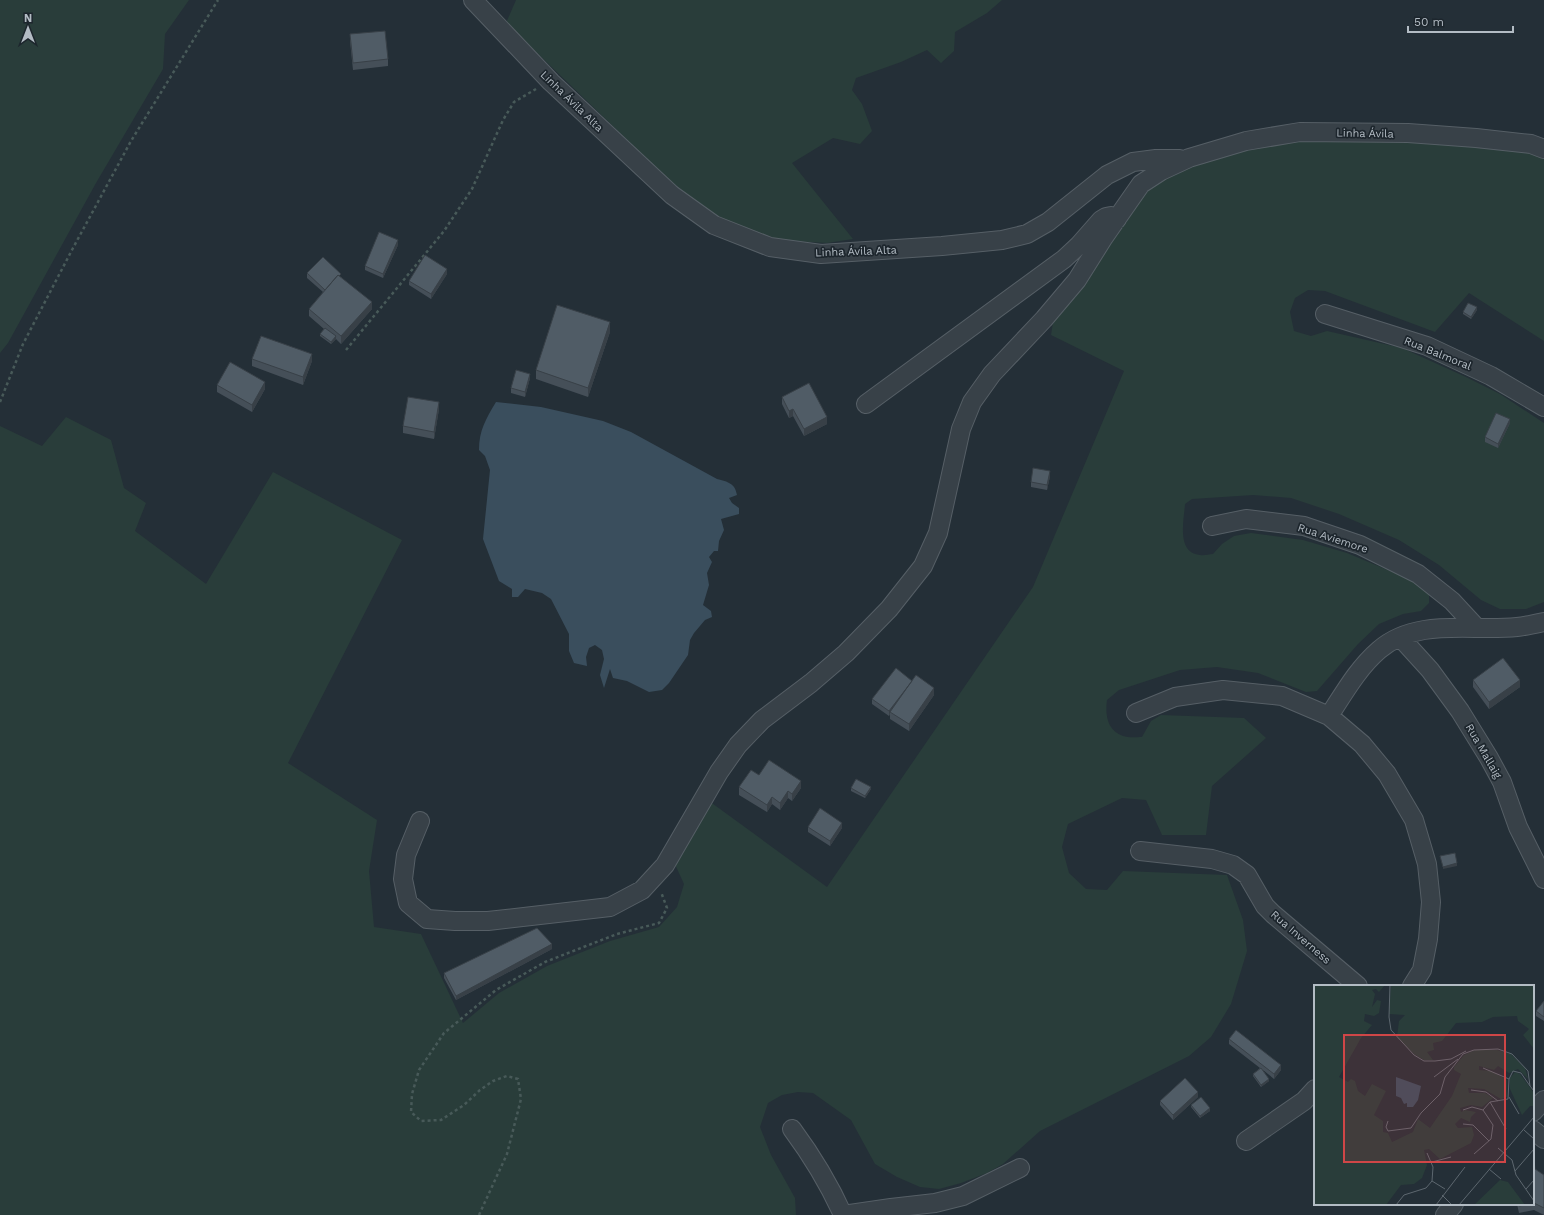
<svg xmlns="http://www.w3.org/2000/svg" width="1544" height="1215" font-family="'Work Sans',sans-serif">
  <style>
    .green { fill: #293d3a }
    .water { fill: #3a4e5d }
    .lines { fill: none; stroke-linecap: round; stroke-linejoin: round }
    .minor-casing { stroke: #565f66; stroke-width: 20 }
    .path { stroke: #485a59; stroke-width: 2.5; stroke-dasharray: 3 3; stroke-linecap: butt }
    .minor { stroke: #384148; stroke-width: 18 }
    .wall { fill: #454f58 }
    .shaded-wall { fill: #384047 }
    .building { fill: #505c66; stroke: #384047 }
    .labels { text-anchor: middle; stroke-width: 3.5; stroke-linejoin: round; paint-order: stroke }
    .street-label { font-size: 11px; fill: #b3bcc4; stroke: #1d262d }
    .inset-road { fill: none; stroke: #5d676f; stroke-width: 1 }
    .view { fill: #cf4647; fill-opacity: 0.15; stroke: #cf4647; stroke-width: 2 }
    .inset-edge { fill: none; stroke: #b3bcc4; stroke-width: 2 }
  </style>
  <rect width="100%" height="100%" fill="#242f37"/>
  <path class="green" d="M0,0H189L165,34L163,69L96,183L8,343L0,353Z
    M516,0H1002L987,13L955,32L954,51L941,63L927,50L901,62L856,78L852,90L862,104L872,131L860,144L833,138L792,163L853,239L827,243L772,240L718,219L673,184L506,23Z
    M1302,139L1466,142L1544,155V341L1469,293L1435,332L1325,291L1308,290L1295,298L1290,312L1294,331L1311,336L1327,331L1402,348L1466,377L1500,394L1544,423V602L1526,609H1500L1481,600L1439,565L1399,540L1339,514L1291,498L1253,495L1192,499L1185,504C1184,520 1176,553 1200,555C1204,556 1209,554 1213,554L1222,544L1234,536L1251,533L1303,540L1347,553L1419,583L1429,593V603L1421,611L1403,614L1379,624L1358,644L1317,691L1306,692L1258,673L1217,667L1180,670L1119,690L1107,700C1105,715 1107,730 1123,736C1128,738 1137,737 1142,737L1151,721L1161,715L1244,718L1266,738L1212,786L1206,835H1162L1146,800L1122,798L1068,824L1062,847L1069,873L1086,889L1107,890L1123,871L1227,875L1243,920L1247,951L1231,1004L1211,1037L1189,1056L1040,1131L1003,1164L987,1173L961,1183L939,1189L920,1187L897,1177L875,1164L851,1120L813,1093L798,1092L782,1095L768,1103L760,1127L771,1155L795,1198L796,1215H0V426L42,446L66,417L111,440L124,488L146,503L135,531L206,584L273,472L402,540L288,763L377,820L369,871L374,927L421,934L463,1023L499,993L547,966L610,941L659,927L677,907L684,884L673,860L709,801L827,887L1033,587L1124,371L1051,335L1055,310L1147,189L1196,162L1249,146Z"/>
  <path class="water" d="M496,402L541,407L603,421L631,432L717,479C728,482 735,483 737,495L729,498L732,503L739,508V514L721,519L724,530L719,541L718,551H714L709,557L712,562L707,573L709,585L703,605L711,611L712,617L705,620L694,633L690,640L688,655L669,683L662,690L649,692L627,681L613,678L610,669L604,688L600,675L604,659L602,650L595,645L589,648L586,657L587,666L574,663L569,651V634L551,599L542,593L525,589L518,597H512V589L499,581L483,539L490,470L485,456L479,450C479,430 486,419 496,402Z"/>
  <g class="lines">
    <g class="minor-casing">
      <path id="minor" d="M473,0L551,82L672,195L714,225L770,247L821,254L942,246L1002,240L1027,234L1048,222L1107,175L1133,162L1156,159H1180
        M1325,314L1427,346L1491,376L1544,407
        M866,404L1064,259L1079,245L1101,220L1106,217L1111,216L1117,219
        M1212,526L1246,519L1304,526L1360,545L1418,574L1452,601L1477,628
        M1400,637L1430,670L1460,711L1489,758L1502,782L1518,827L1544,879
        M1136,713L1175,697L1223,690L1282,696L1329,716L1362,744L1387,774L1414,820L1427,864L1431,902L1428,939L1422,970L1412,986
        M1329,716C1344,693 1358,668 1379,650C1417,617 1471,632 1517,627C1526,626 1535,624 1544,622
        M420,821L406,855L403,879L408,903L427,919L455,921H488L610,907L642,890L665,865L719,772L738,745L762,720L811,683L846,653L889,609L923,566L938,533L961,429L972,402L992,374L1044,319L1077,280L1104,237L1141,184L1161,171L1189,158L1246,141L1300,132L1408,133L1476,138L1531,144L1544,149
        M1140,851L1212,859L1233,865L1247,875L1265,906L1273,914L1358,986
        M1533,1112L1544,1100
        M792,1129C812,1156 829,1184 843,1215L891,1208L935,1203L963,1196L1020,1168
        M1533,1130L1544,1139
        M1246,1141L1304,1101L1315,1089
        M1445,1215L1454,1204"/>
    </g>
    <path class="path" d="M346,350L444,231L472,189L503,120L514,102L536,89
      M0,402L23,344L73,248L131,141L218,0
      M479,1215L507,1154L521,1099L518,1079L507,1076L493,1081L480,1090L464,1105L441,1120L421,1121L411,1112L412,1094L419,1070L444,1033L496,990L545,962L617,934L659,923L667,908L661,892"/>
    <use href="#minor" class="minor"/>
  </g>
  <path class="wall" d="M350,34L388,59V66L353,70L350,41Z
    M398,245L383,278L365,270V266Z
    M307,273L341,277L372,309L341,344L336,339L331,344L320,336V334L324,329L309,316V309L323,292L307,278Z
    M447,274L431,299L409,285V281Z
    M1477,310L1471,319L1463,314V312Z
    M610,332L588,397L536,379V370Z
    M252,359L312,361L303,385L252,366Z
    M530,378L525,397L511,393V388Z
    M217,385L265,389L252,412L217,392Z
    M782,397L827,424L804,436L793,416L789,418L782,404Z
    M439,409L434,439L403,433V426Z
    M1510,423L1498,448L1485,442V437Z
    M1050,476L1047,490L1031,487V482Z
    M1473,680L1520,687L1489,709L1473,687Z
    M912,681L934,695L909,731L890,719V714L889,716L872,704V699Z
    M759,775L801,788L792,801L788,798L780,810L772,804L767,812L739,795V787Z
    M851,788L871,789L865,798L851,791Z
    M808,827L842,828L830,846L808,832Z
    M552,949L456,1000L444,978V973Z
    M1544,1001V1021L1536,1016V1011Z
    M1229,1039L1281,1070L1274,1079L1263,1070L1269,1081L1261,1087L1253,1076V1074L1260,1068L1229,1044Z
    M1198,1097L1173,1120L1160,1105V1101Z
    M1191,1105L1210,1111L1200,1118L1191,1107Z
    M1533,1161L1535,1169L1544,1175V1215L1534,1210L1519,1213L1517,1204H1533Z"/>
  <path class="shaded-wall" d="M398,240V245L383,278V274Z
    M447,269V274L431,299V294Z
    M372,302V309L341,344V336Z
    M1477,307V310L1471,319V317Z
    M610,322V332L588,397V388Z
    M336,336V339L331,344V342Z
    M312,354V361L303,385V377Z
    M530,374V378L525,397V392Z
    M265,382V389L252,412V405Z
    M439,402V409L434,439V432Z
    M793,409V416L789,418V411Z
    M827,417V424L804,436V429Z
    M1510,419V423L1498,448V444Z
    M1050,471V476L1047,490V485Z
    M1520,680V687L1489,709V702Z
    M912,681L890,712V713L889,716V711Z
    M934,688V695L909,731V724Z
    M801,781V788L792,801V794Z
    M871,787V789L865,798V796Z
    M788,791V798L780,810V803Z
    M772,797V804L767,812V805Z
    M842,823V828L830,846V841Z
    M1457,863V866L1443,869V867Z
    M552,944V949L456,1000V996Z
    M1281,1065V1070L1274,1079V1074Z
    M1269,1079V1081L1261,1087V1085Z
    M1198,1092V1097L1173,1120V1115Z
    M1210,1108V1111L1200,1118V1116Z"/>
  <path class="building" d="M385,31L388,59L353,63L350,34Z
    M379,232L398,240L383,274L365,266Z
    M425,255L447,269L431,294L409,281Z
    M323,257L341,274L339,276L338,275L325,290L307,273Z
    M338,275L372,302L341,336L309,309Z
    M1468,303L1477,307L1471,317L1463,312Z
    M557,305L610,322L588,388L536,370Z
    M325,328L336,336L331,342L320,334Z
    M261,336L312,354L303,377L252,359Z
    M230,362L265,382L252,405L217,385Z
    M516,370L530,374L525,392L511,388Z
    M809,383L827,417L804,429L793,409L789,411L782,397Z
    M408,397L439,402L434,432L403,426Z
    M1496,413L1510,419L1498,444L1485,437Z
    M1033,468L1050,471L1047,485L1031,482Z
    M1503,658L1520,680L1489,702L1473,680Z
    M896,668L912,681L889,711L872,699Z
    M916,675L934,688L909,724L890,712Z
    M769,760L801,781L792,794L788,791L780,803L772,797L767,805L739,787L751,770L759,775Z
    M856,779L871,787L865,796L851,788Z
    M820,808L842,823L830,841L808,827Z
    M1455,853L1457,863L1443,867L1440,856Z
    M537,928L552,944L456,996L444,973Z
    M1544,1001V1017L1536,1011Z
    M1236,1030L1281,1065L1274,1074L1229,1039Z
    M1261,1068L1269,1079L1261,1085L1253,1074Z
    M1185,1078L1198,1092L1173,1115L1160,1101Z
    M1201,1097L1210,1108L1200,1116L1191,1105Z
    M1533,1161H1534L1535,1169L1544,1175V1208L1534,1203L1533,1204Z
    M1518,1204H1530L1519,1206Z"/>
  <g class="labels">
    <g class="street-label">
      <text transform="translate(572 101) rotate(44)" y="4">Linha Ávila Alta</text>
      <text transform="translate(1365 133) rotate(1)" y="4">Linha Ávila</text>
      <text transform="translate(856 251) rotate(-2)" y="4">Linha Ávila Alta</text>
      <text transform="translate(1438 353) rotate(22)" y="4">Rua Balmoral</text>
      <text transform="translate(1333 538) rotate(18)" y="4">Rua Aviemore</text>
      <text transform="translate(1484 751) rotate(60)" y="4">Rua Mallaig</text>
      <text transform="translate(1301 937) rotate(41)" y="4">Rua Inverness</text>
    </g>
  </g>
  <g transform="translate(1314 985)">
    <rect width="220" height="220" fill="#242f37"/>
    <path d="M0,0H71L65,7L62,4L58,5L61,9L58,22L63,15L67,16L65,28L60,31L51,29L50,36L58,40L47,53L25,92L34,97L37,94L41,96L44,106L51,111L58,99L72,106L60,130L69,136V147L74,148L78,157L99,147L104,134L116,143L138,111L147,89L140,85V82L150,70L161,65H183L197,69L211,83L214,94L204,84L195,88L184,81L180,85L165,81V85L177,86L193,95V112L187,114L170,104L154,103L155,108H171L179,113L168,122L157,120L146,123L147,127L151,125L162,127L157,132L156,137L147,133L141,139L144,143L158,142L160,150L157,158L126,174L115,164L110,165L113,180L108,193L100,199L87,200L72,220H0ZM77,0H220V64L209,50L215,44L204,36L203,31L179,32L168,37L142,38L128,56L119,58L120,65L113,67L119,75H110L100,69L83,52L85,36L91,30L75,29ZM201,87L206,89L220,108V121H216L208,130L196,104V93ZM186,195L194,197L211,220H160Z" fill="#293d3a"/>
    <path d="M82,92L107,101L104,115L99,122H93V118L90,119L87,113L82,111Z" fill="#3a4e5d"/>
    <path class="inset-road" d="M76,0L75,32L77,45L100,70L110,76H121L137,74L152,66M169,83L195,94M120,92L144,74M157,105L172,107L184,116M195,112L205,129M176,117L192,144M149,125L158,122L169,125L179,140L177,154L160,169M169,125L176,117L194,114L195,94L199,86L207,88L216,101M74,136L72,142L74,146L97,143L107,128L126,109L131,92L149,69L160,65L184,64L198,69L214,86L216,101L220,106M149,139L159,140L175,156M210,145L220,154M184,163L198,175L202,190L220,216M118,177L137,172M175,184L187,194M201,186L220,164M118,196L131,204M212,204L220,195M128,210L138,220M82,220L90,210L112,203L118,196L119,182L113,168M122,220L151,182M145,220L220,132"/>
    <path class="view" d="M30,50H191V177H30Z"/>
    <rect width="220" height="220" class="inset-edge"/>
  </g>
  <g transform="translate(28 28)" stroke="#1d262d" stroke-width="3" paint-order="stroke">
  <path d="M0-3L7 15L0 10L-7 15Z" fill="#b3bcc4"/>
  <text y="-6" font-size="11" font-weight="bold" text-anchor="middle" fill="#b3bcc4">N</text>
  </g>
  <path d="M1408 26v6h105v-6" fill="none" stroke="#b3bcc4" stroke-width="2"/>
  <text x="1414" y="26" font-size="12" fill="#b3bcc4" stroke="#1d262d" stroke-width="3" paint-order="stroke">50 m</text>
</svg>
